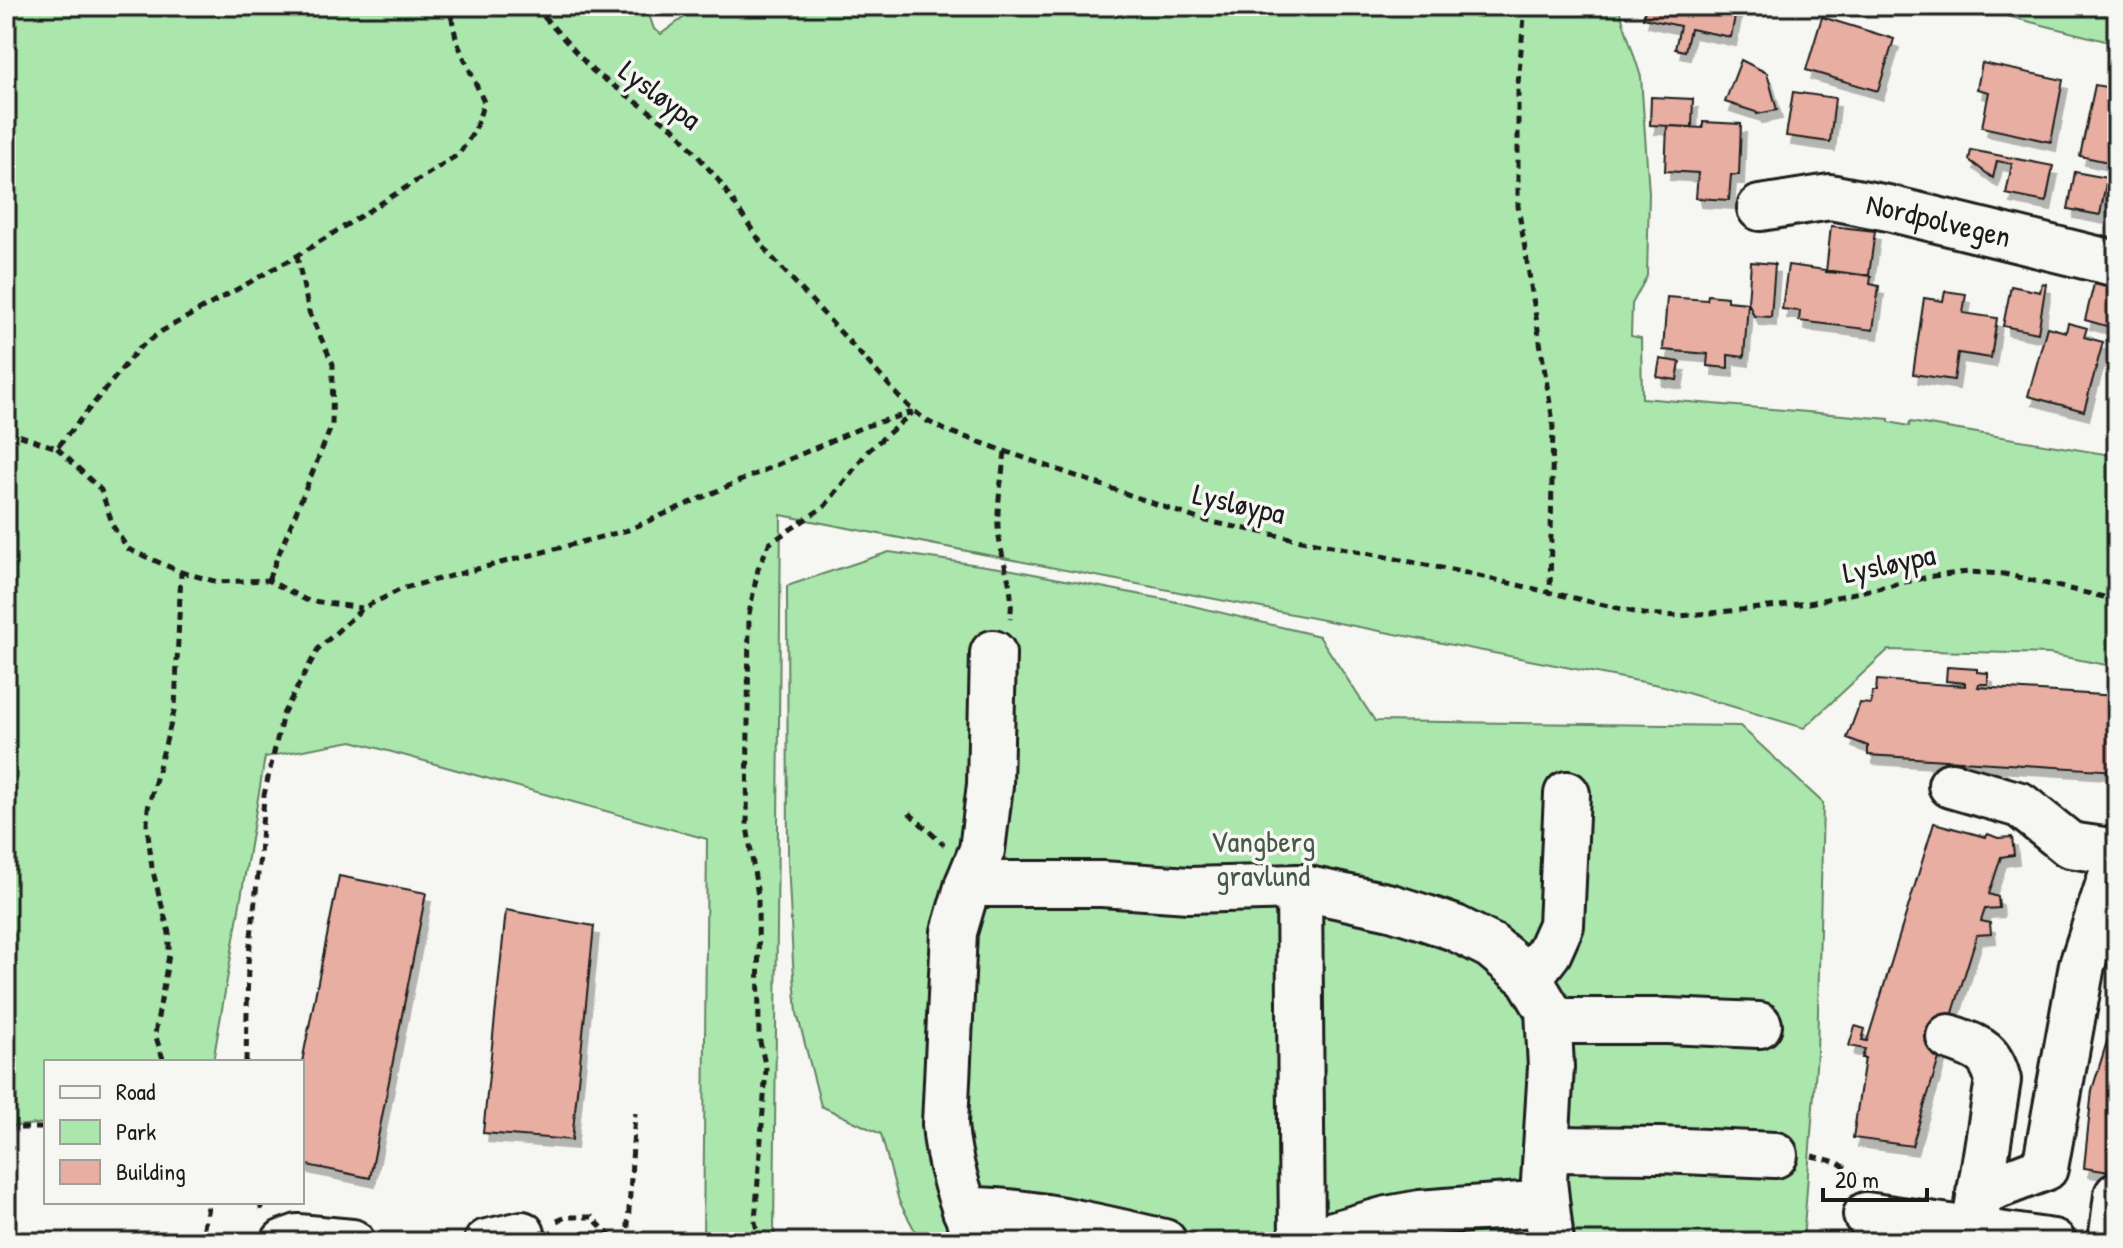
<svg xmlns="http://www.w3.org/2000/svg" width="2123" height="1248" font-family="'Patrick Hand',sans-serif">
  <style>
    .green { fill: #abe7ad; stroke: #648264; stroke-width: 2 }
    .building { fill: #e7aea1; stroke: #1c1c1c; stroke-width: 2; filter: url(#shadow) }
    .lines { fill: none; stroke-linecap: round; stroke-linejoin: round }
    .minor-casing { stroke: #1c1c1c; stroke-width: 50 }
    .path { stroke: #1c1c1c; stroke-width: 5; stroke-dasharray: 8 6; stroke-linecap: butt }
    .minor { stroke: #f6f6f2; stroke-width: 44 }
    .labels { text-anchor: middle; stroke-width: 7; stroke-linejoin: round; paint-order: stroke }
    .street-label { font-size: 30px; fill: #1c1c1c; stroke: #f6f6f2 }
    .park-label { font-size: 30px; fill: #475948; stroke: #f6f6f2 }
  </style>
  <defs>
    <filter id="shadow"><feDropShadow dx="5" dy="9" stdDeviation="0" flood-color="#0004"/></filter>
  </defs>
  <rect width="100%" height="100%" fill="#f6f6f2"/>
  <filter id="ink" filterUnits="userSpaceOnUse"><feTurbulence type="fractalNoise" baseFrequency=".0125" numOctaves="2"/><feDisplacementMap in="SourceGraphic" scale="16" xChannelSelector="R" yChannelSelector="G"/><feConvolveMatrix kernelMatrix="1 2 1 2 8 2 1 2 1" color-interpolation-filters="sRGB"/></filter>
  <g filter="url(#ink)">
    <path class="green" d="M6,6H476L492,13L496,6H646L654,29L661,34L687,15L684,6H1618L1641,77L1649,193L1647,276L1632,304L1631,336L1641,338L1642,398L1889,419V422L1909,426L1910,422L2117,456V667L2049,654L1888,650L1804,728L1664,686L781,515L774,1233L780,1242H703L707,839L352,741L265,757L213,1062H46V1123L6,1127Z
      M2002,6H2117V44L2007,16Z
      M889,552L1013,570L1168,600L1319,636L1375,721L1740,726L1823,803L1817,1053L1803,1242H921L899,1201L881,1134L821,1106L797,1013L793,963L788,860L787,586Z"/>
    <path class="building" d="M1646,6H1737L1731,37L1690,29L1685,51L1675,49L1680,26L1643,18Z
      M1822,17L1894,39L1878,91L1806,70Z
      M1741,60L1767,73L1777,110L1757,114L1756,112L1725,102Z
      M1982,63L2063,80L2051,142L1982,127L1989,92L1977,89Z
      M2095,85L2117,89V146L2113,163L2080,156Z
      M1793,92L1835,98L1830,142L1786,136Z
      M1651,97L1693,99L1692,127L1650,125Z
      M1703,122L1741,124L1739,175H1731L1729,200L1696,198L1698,173L1665,171L1667,126L1703,128Z
      M1971,150L2053,166L2046,202L2006,194L2012,164L1997,161L1993,178L1969,160Z
      M2075,172L2107,178L2100,215L2068,209Z
      M1831,226L1875,231L1869,275L1826,272Z
      M1751,262L1775,264L1771,317L1754,316L1748,302Z
      M1788,265L1871,276L1870,284L1879,286L1873,330L1799,321L1800,311L1782,309Z
      M2042,283L2046,284L2038,333L2003,326L2011,286L2040,292Z
      M2094,284L2117,290V329L2085,320Z
      M1945,291L1966,294L1963,313L1997,318L1991,358L1958,353L1954,380L1913,374L1924,298L1943,301Z
      M1708,295L1727,297V301L1748,303L1744,357L1728,355V368L1707,366L1708,354L1663,350L1667,297L1707,300Z
      M2068,323L2087,328L2084,337L2103,342L2084,411L2028,396L2047,327L2066,332Z
      M1660,359L1680,362L1677,380L1657,377Z
      M1947,667L1977,669V672L1988,673V684H1979L1978,687L2117,696V771L1868,755V746L1847,738L1860,703L1871,704L1872,692H1876L1877,680L1965,686V683L1946,681Z
      M1934,823L1986,837L1988,834L1998,838L2012,837L2014,855L2001,857L1989,894L1998,897L1999,908L1985,909L1981,921L1990,923L1991,934L1977,935L1912,1146L1853,1138L1865,1058H1862L1865,1049L1849,1046L1855,1026L1865,1029L1862,1040L1867,1041Z
      M339,876L426,893L370,1178L302,1164V1062Z
      M506,910L594,926L572,1140L483,1133Z
      M2117,1009V1173L2084,1168L2092,1090Z"/>
    <g class="lines">
      <g class="minor-casing">
        <g id="minor">
          <path id="s1" d="M1760,208L1830,197L1888,208L2117,264"/>
          <path d="M1951,785L2020,805L2070,845L2117,852"/>
          <path d="M968,884H1102L1189,890L1299,887L1391,907L1426,918L1455,928L1491,946L1529,978L1548,1010L1551,1067L1544,1181L1551,1242"/>
          <path d="M1299,887L1302,1242"/>
          <path d="M1529,978L1549,952L1561,925L1567,794"/>
          <path d="M1550,1021H1667L1759,1025"/>
          <path d="M1949,1037C1977,1048 1990,1049 1998,1080L1974,1230"/>
          <path d="M1546,1149L1660,1150L1775,1155"/>
          <path d="M1979,1193L2045,1168L2082,965L2117,858"/>
          <path d="M965,1210C1027,1209 1104,1228 1164,1242"/>
          <path d="M1866,1215L2053,1242"/>
          <path d="M284,1242L298,1237L352,1242"/>
          <path d="M487,1242L522,1234"/>
          <path d="M978,1242C962,1204 948,1165 945,1124L954,932L968,884L982,850L990,785L993,653"/>
          <path d="M1305,1242L1387,1219L1420,1213L1546,1203"/>
          <path d="M2111,1242L2117,1195"/>
        </g>
      </g>
      <path class="path" d="M534,6L593,71L676,130L719,181L768,253L908,406L927,421L945,430L1201,520L1466,573L1643,614L1680,616L1809,603L1933,576L1968,572L2004,574L2117,600
        M1525,6L1518,83V206L1553,422L1550,592
        M6,431L57,448L139,348L162,331L297,256L459,154L475,130L484,102L457,42L449,6
        M57,448L101,490L113,526L128,549L181,572L175,708L148,808L147,824L152,868L169,933V955L155,1034L164,1062
        M1005,452C1002,477 997,502 998,527C1000,562 1016,585 1010,619
        M181,572L218,582L268,580L306,600L362,608
        M268,580L332,425L333,364L309,312L297,256
        M909,813L944,845
        M246,1062L248,963L260,856L264,795L283,714L318,649L363,608L404,588L628,530L863,427L913,412
        M6,1128H46
        M1812,1156L1837,1162L1861,1178
        M260,1202L262,1214
        M557,1221L566,1217H592L616,1242
        M201,1242L209,1202
        M627,1242L635,1113
        M760,1242L755,1222L766,1069L759,1037L758,896L747,826L749,614L758,569L769,544L825,506L868,451L912,413"/>
      <use href="#minor" class="minor"/>
    </g>
  </g>
  <g class="labels">
    <g class="street-label">
      <text transform="translate(660 95) rotate(37)" y="10">Lysløypa</text>
      <text dy="10" stroke="none"><textPath href="#s1" startOffset="182">Nordpolvegen</textPath></text>
      <text transform="translate(1239 504) rotate(13)" y="10">Lysløypa</text>
      <text transform="translate(1889 564) rotate(-12)" y="10">Lysløypa</text>
    </g>
    <g class="park-label">
      <text x="1263" y="852">Vangberg<tspan x="1263" dy="34">gravlund</tspan></text>
    </g>
  </g>
  <rect width="2123" height="1248" fill="none" stroke="#f6f6f2" stroke-width="32"/>
  <rect x="16" y="16" width="2091" height="1216" fill="none" stroke="#1c1c1c" stroke-width="3" filter="url(#ink)"/>
  <rect x="44" y="1060" width="260" height="144" fill="#f6f6f2" stroke="#9f9f9c" stroke-width="2"/>
  <rect x="60" y="1086" width="40" height="12" fill="#f6f6f2" stroke="#9f9f9c" stroke-width="2"/>
  <text x="116" y="1100" font-size="24" fill="#1c1c1c">Road</text>
  <rect x="60" y="1120" width="40" height="24" fill="#abe7ad" stroke="#9f9f9c" stroke-width="2"/>
  <text x="116" y="1140" font-size="24" fill="#1c1c1c">Park</text>
  <rect x="60" y="1160" width="40" height="24" fill="#e7aea1" stroke="#9f9f9c" stroke-width="2"/>
  <text x="116" y="1180" font-size="24" fill="#1c1c1c">Building</text>
  <path d="M1823 1188v12h104v-12" fill="none" stroke="#1c1c1c" stroke-width="4"/>
  <text x="1835" y="1188" font-size="24" fill="#1c1c1c" stroke="#f6f6f2" stroke-width="6" paint-order="stroke">20 m</text>
</svg>
